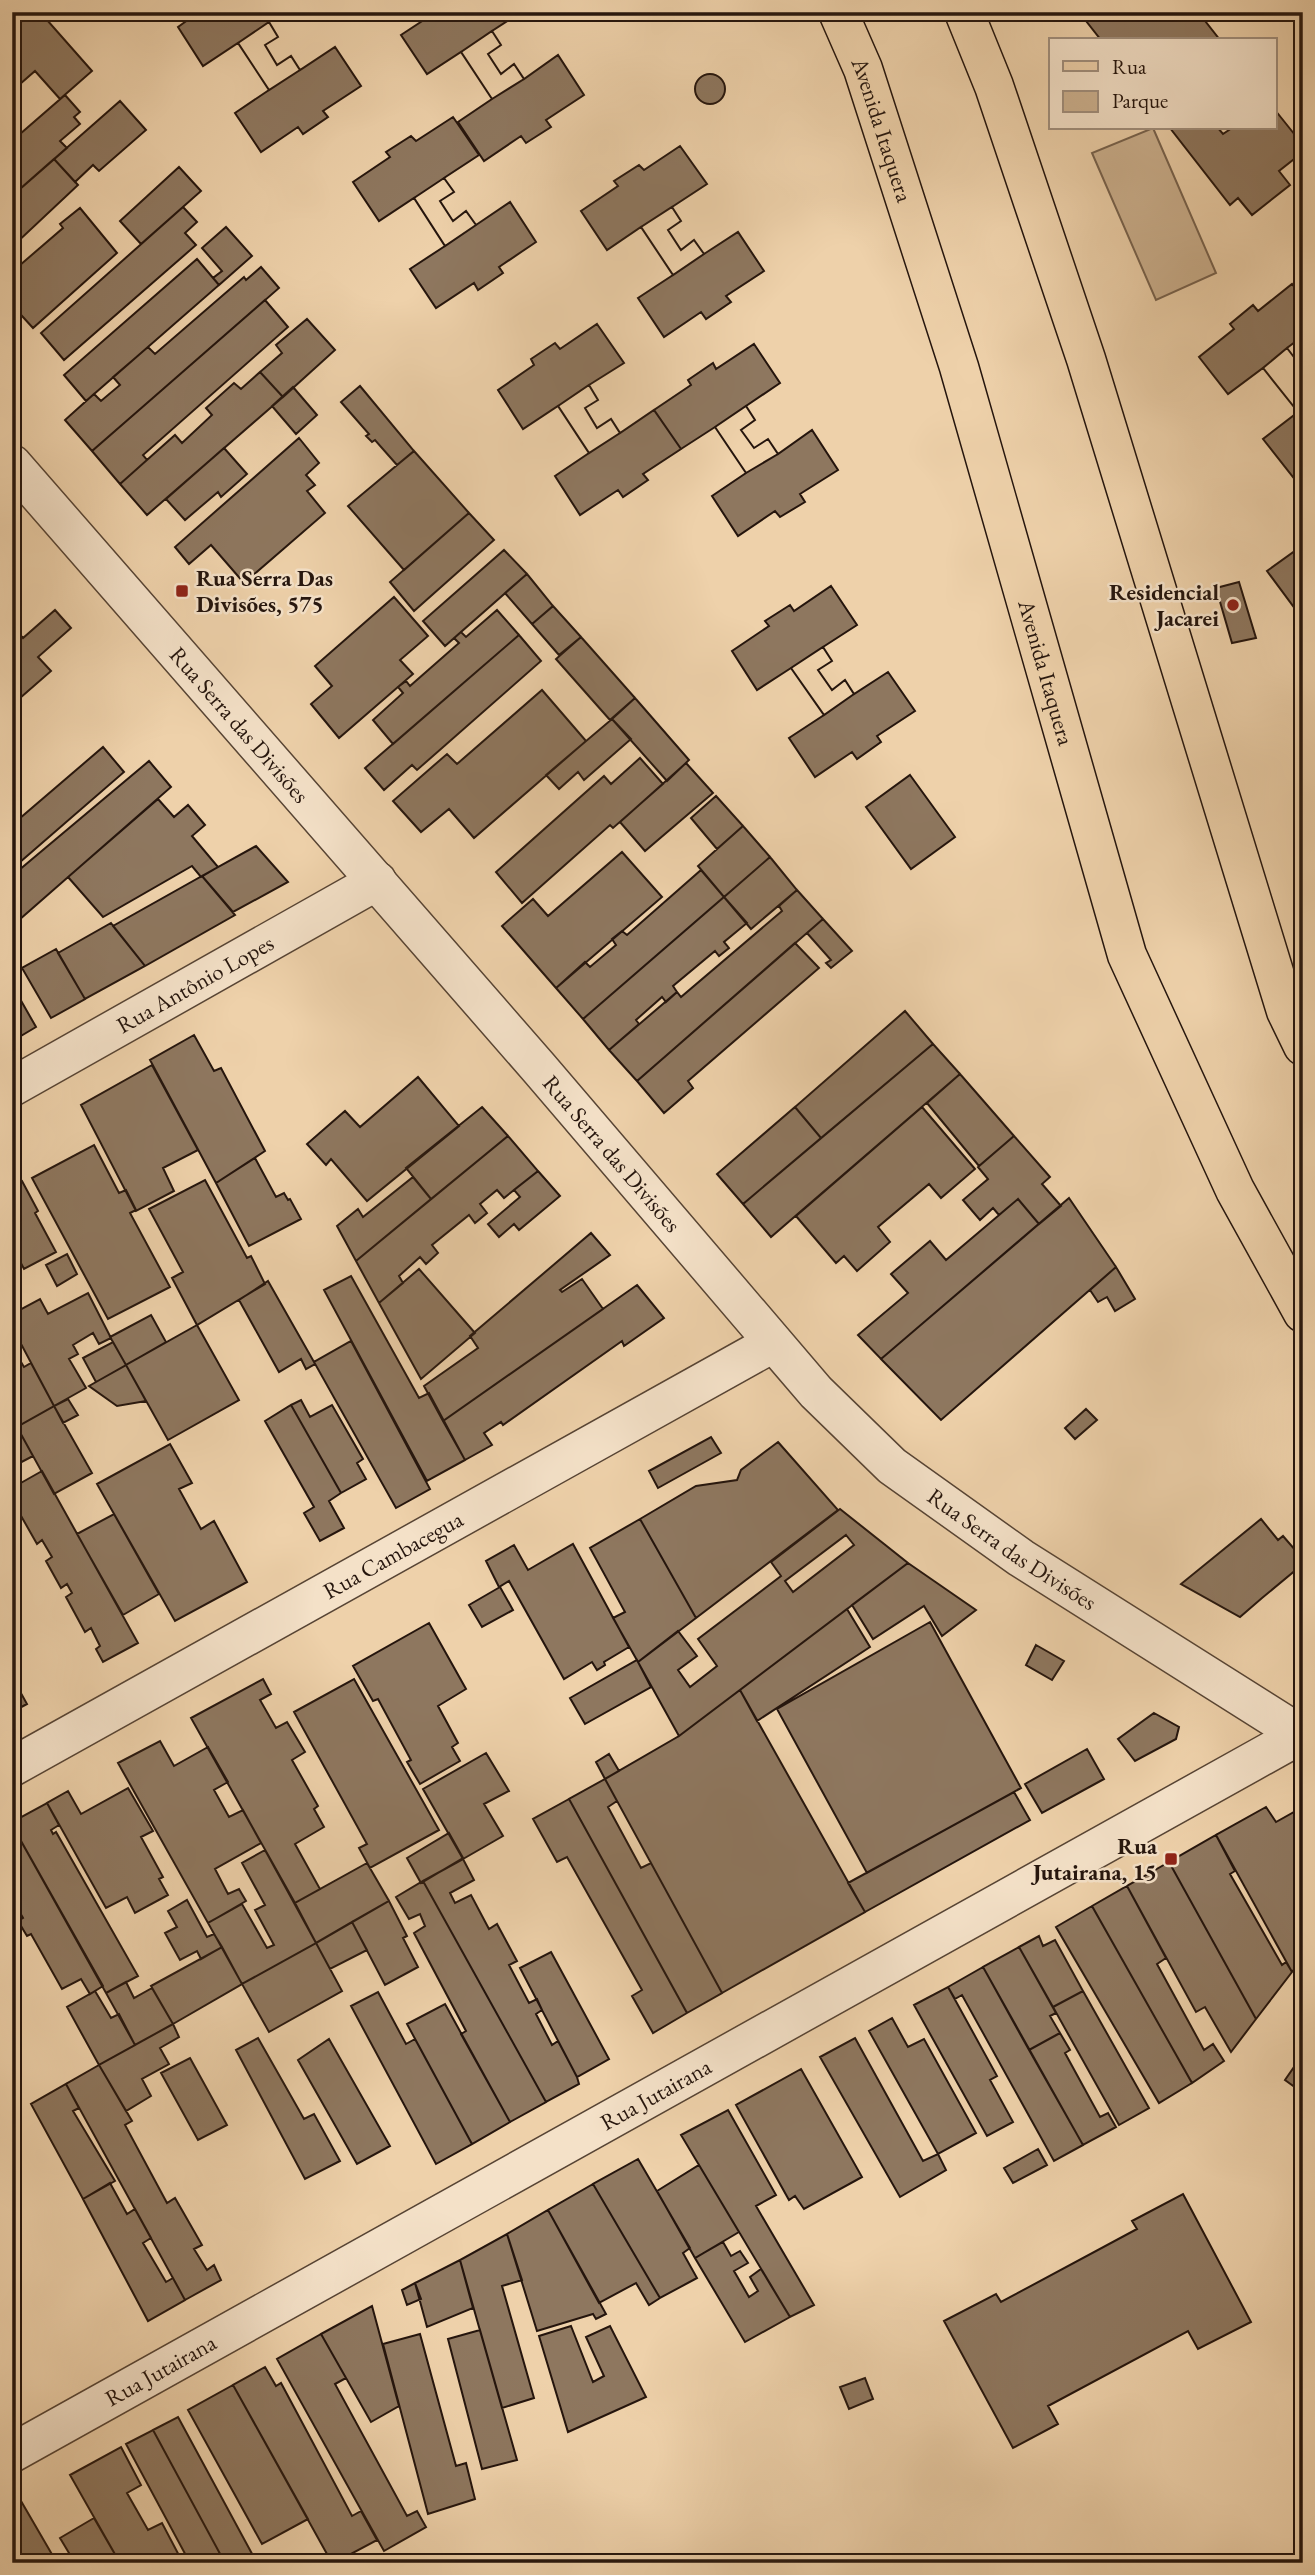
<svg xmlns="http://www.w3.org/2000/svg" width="1315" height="2575" font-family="'EB Garamond',serif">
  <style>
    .green { fill: #ccb18f; stroke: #78634e; stroke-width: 2 }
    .building { fill: #8e775f; stroke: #25150d; stroke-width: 2; fill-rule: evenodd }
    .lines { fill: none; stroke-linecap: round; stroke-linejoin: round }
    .street-casing { stroke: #574434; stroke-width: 41 }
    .primary-casing { stroke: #25150d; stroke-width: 41 }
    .street { stroke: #f4e1c8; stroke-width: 38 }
    .primary { stroke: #eed1aa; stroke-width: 38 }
    .poi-dot { fill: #8f2418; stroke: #f4e1c8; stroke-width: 2.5 }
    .labels { text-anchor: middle; stroke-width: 5; stroke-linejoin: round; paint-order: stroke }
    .street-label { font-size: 23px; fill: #25150d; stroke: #f4e1c8 }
    .poi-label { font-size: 23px; font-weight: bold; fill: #25150d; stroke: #f4e1c8; text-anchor: end }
  </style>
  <rect width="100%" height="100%" fill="#eed1aa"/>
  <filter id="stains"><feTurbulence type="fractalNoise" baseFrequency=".00286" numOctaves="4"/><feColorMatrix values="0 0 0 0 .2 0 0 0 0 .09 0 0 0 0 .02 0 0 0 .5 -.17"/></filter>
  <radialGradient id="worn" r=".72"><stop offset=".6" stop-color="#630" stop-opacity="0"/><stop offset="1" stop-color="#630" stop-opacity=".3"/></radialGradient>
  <path class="green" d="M1153,128L1216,273L1156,300L1092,153Z"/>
  <path class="building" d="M12,12H32L12,30Z
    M32,12H40L92,71L60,99L35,71L12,91V30Z
    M199,12H284L269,22L278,37L265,45L277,65L291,56L300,70L335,47L361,86L323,111L328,117L303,134L298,127L261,152L235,113L269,90L238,43L203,66L178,27Z
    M436,12H521L492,31L501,45L488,54L501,74L514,64L524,79L558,55L584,95L546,120L551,127L526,143L521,136L484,161L458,122L492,99L461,52L427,74L401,35Z
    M1079,12H1198L1220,40H1101Z
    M1287,12H1303V32Z
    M269,22L278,37L265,45L277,65L291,56L300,70L269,90L238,43Z
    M492,31L501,45L488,54L501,74L514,64L524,79L492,99L461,52Z
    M695 89a15 15 0 1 1 30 0a15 15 0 1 1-30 0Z
    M65,95L80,112L74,117L80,124L60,141L67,148L12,196V141Z
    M120,101L146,130L99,171L93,165L75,182L54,159Z
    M1275,110L1303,145V152L1279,171L1290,185L1252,215L1238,198L1230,205L1170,128H1218L1223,134L1232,128H1275Z
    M453,117L479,155L444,178L454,192L440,201L453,221L466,211L476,225L510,202L536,242L499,267L503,273L478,290L474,283L436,308L410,269L445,246L414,198L379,221L353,182L390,157L386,152L411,136L416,141Z
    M680,146L707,184L672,207L681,221L668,230L681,250L694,240L704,254L738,232L764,271L726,296L731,302L706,319L701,312L664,337L638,298L673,275L641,227L607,250L581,211L618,186L614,181L639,165L644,170Z
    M54,159L78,185L12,247V196Z
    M179,167L201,191L141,244L120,221Z
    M444,178L454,192L440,201L453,221L466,211L476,225L445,246L414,198Z
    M183,207L197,222L185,233L196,245L64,360L41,333Z
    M672,207L681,221L668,230L681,250L694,240L704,254L673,275L641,227Z
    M80,208L117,253L33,328L12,305V272L63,228L60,224Z
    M226,227L252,256L219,285L213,278L222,271L202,248Z
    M197,259L219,285L86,401L64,375Z
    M261,267L279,288L92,451L65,420L94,394L101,401L120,385L113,377L148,347L155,354L244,277L246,280Z
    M1292,284L1303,297V336L1287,348L1303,369V469L1293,477L1263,439L1298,412L1263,368L1228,394L1199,357L1234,329L1230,324L1253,305L1258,311Z
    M265,300L288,327L143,455L147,460L120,484L92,451Z
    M307,319L335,350L283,397L260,372L282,353L276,345Z
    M597,324L624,363L589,385L598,400L585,408L597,428L611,419L620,433L654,410L681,449L643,474L648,480L623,497L618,490L580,515L555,476L589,453L558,406L523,429L498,390L534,365L531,359L555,343L560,349Z
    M754,344L780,383L746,406L755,420L741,430L754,448L768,439L778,454L812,430L838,470L800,494L805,502L780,517L775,511L738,536L712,496L746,473L715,427L681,449L654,410L691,385L688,380L713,363L716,369Z
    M1287,348L1303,369V409L1298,412L1263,368Z
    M260,372L283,397L147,515L120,484L175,435L182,443L212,415L206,408L234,383L241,389Z
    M589,385L598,400L585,408L597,428L611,419L620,433L589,453L558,406Z
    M360,386L414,451L397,465L375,440L372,442L366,436L369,434L341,402Z
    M293,387L317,415L296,434L272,406Z
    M746,406L755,420L741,430L754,448L768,439L778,454L746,473L715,427Z
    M299,438L319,463L306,475L315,485L307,491L325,513L244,583L211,545L189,564L175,547Z
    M224,448L247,474L221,497L218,492L185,520L166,499Z
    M414,451L469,513L404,570L348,506Z
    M469,513L494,540L414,611L390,582Z
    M1303,536V605L1296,610L1267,571L1303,545L1298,539Z
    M504,550L527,574L445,646L423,621Z
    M527,574L553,606L532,624L505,593Z
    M1239,582L1256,638L1232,643L1216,588Z
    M831,586L857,625L823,647L832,661L818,670L832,690L845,680L854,694L888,672L915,711L877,736L881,742L857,759L852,752L815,777L789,738L824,715L791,668L757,690L732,651L769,626L765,621L790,605L794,611Z
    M394,597L428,636L400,660L413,674L339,738L311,704L332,686L315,666Z
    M553,606L581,637L559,655L532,624Z
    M55,610L71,628L38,657L51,671L12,705V626L23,638Z
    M497,610L519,635L393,744L373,720L403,693L398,687L406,681L410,686L459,643L454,638L461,632L466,637Z
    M519,635L541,661L417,770L412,765L384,790L365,768Z
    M581,637L635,698L610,720L556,659Z
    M823,647L832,661L818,670L832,690L845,680L854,694L824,715L791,668Z
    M542,690L586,741L474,838L449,809L421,832L393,801L447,754L457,764Z
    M635,698L689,760L667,781L612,719Z
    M612,719L631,739L584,780L578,772L559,789L546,775Z
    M103,747L124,772L12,869V825Z
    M640,758L663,784L613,828L610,825L522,903L496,872L604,776L611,784Z
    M149,761L171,787L19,920L12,911V876Z
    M686,763L713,793L645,851L620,822Z
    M910,775L955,837L911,869L866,807Z
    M716,796L743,826L717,849L691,818Z
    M158,799L174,817L188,805L205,825L192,836L218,867L201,877L192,866L103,917L68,877Z
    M743,826L770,857L724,897L698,866Z
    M256,846L288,882L233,912L202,876Z
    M622,852L662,897L556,988L502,926L533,899L548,916Z
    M770,857L797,890L751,929L724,897Z
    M701,870L724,897L583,1019L556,988L585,962L590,967L616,945L612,939L622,931L627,935Z
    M202,876L235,915L145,966L113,926Z
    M797,890L823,919L637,1081L609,1050L677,992L681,997L782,911L779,906Z
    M724,897L747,923L724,942L729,948L719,956L715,951L673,986L677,992L666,1002L662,997L636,1020L639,1024L609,1050L583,1019Z
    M823,919L852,951L831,968L826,963L831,960L807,933Z
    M111,923L145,966L85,999L58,953Z
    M795,943L819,968L688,1081L693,1088L664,1113L637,1081Z
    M56,949L85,999L51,1018L22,968Z
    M15,990L36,1027L14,1040L12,992Z
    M905,1011L933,1044L821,1138L795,1107Z
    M194,1035L214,1071L221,1068L265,1151L216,1183L150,1060Z
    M933,1044L960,1074L771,1237L743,1204Z
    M152,1065L198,1150L163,1168L174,1191L136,1211L81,1105Z
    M960,1074L1014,1136L979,1166L927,1103Z
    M418,1077L459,1126L367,1201L331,1159L326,1165L307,1144L345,1111L360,1127Z
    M482,1107L508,1136L431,1199L406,1168Z
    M795,1107L821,1138L743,1204L717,1174Z
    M922,1107L975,1169L941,1198L929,1184L878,1227L890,1242L857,1271L844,1256L836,1263L796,1216Z
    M508,1136L538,1171L504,1198L497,1190L480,1204L487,1213L475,1223L469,1215L432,1245L438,1253L426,1264L420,1257L399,1276L403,1283L379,1303L356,1261Z
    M1014,1136L1050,1177L1042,1184L1061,1206L1039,1224L1018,1199L999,1215L993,1208L980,1220L963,1200L988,1179L978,1167Z
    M94,1145L119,1193L126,1190L136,1210L130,1213L170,1287L108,1319L32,1178Z
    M255,1158L276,1197L284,1193L288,1200L290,1199L301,1219L249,1246L216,1183Z
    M538,1171L560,1196L519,1230L514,1224L499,1237L488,1224L520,1197L514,1190Z
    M413,1177L431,1199L356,1261L337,1226L358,1209L363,1217Z
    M205,1180L247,1258L251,1256L265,1284L197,1325L172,1278L183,1272L149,1209Z
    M22,1181L38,1211L35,1213L56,1252L24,1269L12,1246V1186Z
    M1069,1198L1116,1267L941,1420L881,1359Z
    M1018,1199L1039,1224L881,1359L858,1335L908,1293L891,1274L930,1241L946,1260Z
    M591,1233L610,1255L560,1290L562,1292L582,1279L603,1309L443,1421L424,1386L478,1348L470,1336Z
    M67,1254L77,1274L57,1286L46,1265Z
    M1116,1267L1135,1299L1115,1311L1107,1297L1098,1302L1090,1290Z
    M419,1269L475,1333L421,1379L379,1303Z
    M351,1276L419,1398L429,1393L465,1460L427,1481L324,1290Z
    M268,1281L314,1362L315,1364L306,1369L301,1359L279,1372L239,1300Z
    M637,1285L664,1318L624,1346L622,1341L503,1425L501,1422L484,1433L492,1445L465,1460L443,1421Z
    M88,1293L111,1338L99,1344L93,1333L73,1345L78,1354L69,1359L86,1388L54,1406L12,1327V1314L40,1299L48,1314Z
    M151,1315L166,1342L126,1365L110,1337Z
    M197,1325L239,1400L168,1440L126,1365Z
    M351,1341L430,1489L396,1508L314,1362Z
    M113,1342L126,1365L96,1382L83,1358Z
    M12,1347L24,1367L31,1363L54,1406L17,1427L12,1419Z
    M126,1365L146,1401L117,1406L89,1386Z
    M68,1399L78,1415L63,1423L54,1406Z
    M301,1400L310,1417L332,1405L363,1459L357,1463L366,1479L341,1493L291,1405Z
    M291,1405L341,1493L329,1501L344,1528L320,1541L304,1513L314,1507L265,1421Z
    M54,1406L92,1473L54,1494L17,1427Z
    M1086,1409L1097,1420L1075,1439L1065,1428Z
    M17,1427L33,1456L12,1467V1430Z
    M711,1437L721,1453L658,1488L649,1471Z
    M778,1442L838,1510L696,1618L640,1519L696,1486L737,1480L741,1470Z
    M170,1444L192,1483L179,1489L201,1529L214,1521L247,1582L175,1621L97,1484Z
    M42,1471L138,1643L103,1662L96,1649L100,1646L91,1628L85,1632L66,1597L72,1593L67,1584L61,1588L46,1561L52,1557L42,1540L37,1544L12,1500V1488Z
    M840,1509L908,1563L679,1736L638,1662L678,1631L697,1656L678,1670L690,1687L717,1666L698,1639L781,1576L771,1562ZM846,1535L854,1545L793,1592L785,1581Z
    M114,1514L159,1594L123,1615L77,1534Z
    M640,1519L696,1618L638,1662L613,1618L625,1612L590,1548Z
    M1261,1519L1278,1540L1283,1536L1303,1559V1564L1262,1598L1240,1617L1181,1584Z
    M573,1544L629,1647L604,1662L605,1665L597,1670L592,1662L564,1679L509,1581L499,1587L486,1561L514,1545L528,1570Z
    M908,1563L976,1610L942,1636L924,1606L873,1639L852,1605Z
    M500,1587L513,1610L482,1627L469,1605Z
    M847,1609L870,1647L757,1721L740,1690Z
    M930,1622L1021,1788L867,1873L777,1709Z
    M429,1623L466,1689L438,1706L458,1743L452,1747L460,1761L420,1784L407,1762L411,1760L378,1699L373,1701L353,1666Z
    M1036,1645L1064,1661L1052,1680L1026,1665Z
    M637,1660L651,1687L585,1724L570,1698Z
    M12,1677L27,1704L12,1712Z
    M263,1679L271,1694L260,1700L276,1728L287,1722L305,1752L292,1760L318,1806L314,1809L324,1827L295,1844L320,1889L295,1903L191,1718Z
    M354,1679L439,1830L370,1868L359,1848L367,1844L294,1712Z
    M740,1690L865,1912L722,1993L605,1779L679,1736Z
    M1154,1713L1179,1727L1176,1739L1135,1761L1118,1739Z
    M160,1741L174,1766L208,1747L228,1782L214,1790L229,1817L243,1810L261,1843L215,1869L228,1894L239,1889L246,1901L208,1923L118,1763Z
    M1087,1749L1104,1779L1042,1813L1025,1784Z
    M486,1753L509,1791L484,1804L503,1836L463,1859L423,1789Z
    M609,1754L619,1771L605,1779L596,1762Z
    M605,1779L617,1801L608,1807L641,1868L651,1863L722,1993L687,2013L569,1799Z
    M128,1788L153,1831L141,1837L163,1877L159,1879L168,1895L135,1913L127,1897L106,1908L47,1803L68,1791L81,1814Z
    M1014,1792L1030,1820L865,1912L848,1883Z
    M569,1799L687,2013L653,2033L632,1996L642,1990L567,1857L557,1862L533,1819Z
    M47,1803L59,1825L51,1830L53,1834L56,1832L138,1976L106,1993L12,1825V1822Z
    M1266,1807L1276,1822L1303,1807V1959L1292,1972L1216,1835Z
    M12,1825L103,1986L90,1994L81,1979L62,1989L31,1934L27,1936L18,1921L23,1918L12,1899Z
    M449,1833L463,1858L421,1883L407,1858Z
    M1216,1835L1235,1871L1230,1874L1282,1965L1286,1962L1292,1972L1256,2019L1169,1862Z
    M265,1850L316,1943L242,1984L208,1923L242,1904L267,1948L274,1945L255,1910L265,1905L242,1863Z
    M463,1859L474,1880L450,1893L455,1903L471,1895L489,1929L497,1924L517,1961L509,1965L529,2003L537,1999L542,2010L536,2014L552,2045L558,2041L577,2077L579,2084L546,2102L423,1881Z
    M1169,1862L1256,2019L1231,2052L1205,2007L1196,2012L1127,1886Z
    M367,1863L389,1901L316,1943L295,1903Z
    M423,1881L546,2102L510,2122L461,2034L466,2031L414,1933L425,1926L420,1914L409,1919L396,1897Z
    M1127,1886L1166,1958L1157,1964L1204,2050L1213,2044L1224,2061L1192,2083L1092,1906Z
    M187,1900L207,1937L214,1934L222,1947L201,1959L197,1951L180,1960L165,1933L177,1927L168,1911Z
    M389,1901L407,1936L403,1938L418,1967L385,1985L352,1922Z
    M1092,1906L1192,2083L1159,2103L1056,1927Z
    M352,1922L367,1950L330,1969L316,1943Z
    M1039,1936L1043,1946L1055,1940L1083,1991L1053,2007L1019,1947Z
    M316,1943L342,1991L269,2032L242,1984Z
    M222,1947L242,1984L173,2024L151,1986Z
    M1019,1947L1056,2013L1050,2016L1060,2033L1029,2050L983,1967Z
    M551,1952L609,2059L577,2077L520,1968Z
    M983,1967L1083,2145L1054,2161L962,1995L955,1999L948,1987Z
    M126,1982L134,1998L152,1988L173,2024L135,2045L106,1993Z
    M948,1987L997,2076L990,2080L1013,2122L987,2136L914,2005Z
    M95,1991L111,2018L119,2014L135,2045L99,2065L67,2007Z
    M1083,1991L1149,2108L1119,2125L1053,2007Z
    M378,1992L406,2044L415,2039L472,2144L436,2164L351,2006Z
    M445,2004L510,2122L472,2144L407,2024Z
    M892,2018L908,2047L924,2039L976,2133L938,2154L869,2031Z
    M173,2024L179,2037L160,2048L169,2064L142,2079L151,2096L126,2111L99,2065Z
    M1060,2033L1070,2050L1065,2053L1100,2117L1108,2113L1116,2127L1083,2145L1029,2050Z
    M258,2038L304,2119L314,2114L340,2161L305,2179L236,2050Z
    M855,2038L923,2161L938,2154L946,2170L900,2197L820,2057Z
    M329,2039L390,2146L357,2164L298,2060Z
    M1303,2054V2093L1285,2080Z
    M190,2058L227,2125L198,2140L161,2073Z
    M99,2065L132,2121L125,2125L167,2203L175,2198L202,2245L194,2249L207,2270L214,2265L221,2280L185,2300L66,2084Z
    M801,2069L862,2177L804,2209L795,2196L789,2200L736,2105Z
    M66,2084L79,2108L73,2111L115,2181L83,2199L31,2104Z
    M728,2110L776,2195L756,2206L814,2305L790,2317L681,2135Z
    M1038,2149L1047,2165L1013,2183L1004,2168Z
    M638,2159L690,2248L683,2253L697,2278L660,2298L593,2184Z
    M699,2165L739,2232L695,2258L657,2191Z
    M110,2183L127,2214L135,2209L151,2238L143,2243L166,2282L173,2278L185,2300L148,2321L83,2199Z
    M593,2184L660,2298L649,2305L636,2283L599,2303L548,2210Z
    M1183,2194L1251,2322L1198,2349L1188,2331L1048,2406L1058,2424L1013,2448L944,2321L996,2294L1001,2302L1137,2229L1132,2221Z
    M548,2210L606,2314L596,2319L593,2314L537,2331L507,2234Z
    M507,2234L522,2280L502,2286L534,2398L502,2408L460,2260Z
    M723,2242L731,2256L740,2251L748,2263L734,2271L749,2297L758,2291L750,2277L761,2269L790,2317L745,2342L695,2258Z
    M460,2260L473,2308L427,2327L415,2283Z
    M415,2283L421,2299L407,2305L402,2290Z
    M372,2306L399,2406L371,2422L321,2334Z
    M571,2326L593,2382L604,2376L586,2337L610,2326L646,2397L568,2432L539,2336Z
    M480,2330L517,2460L482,2469L448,2339Z
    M321,2334L346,2378L335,2384L407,2516L417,2511L426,2527L384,2551L277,2359Z
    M420,2334L456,2466L466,2463L475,2499L428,2514L383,2344Z
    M265,2367L276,2386L281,2383L352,2516L361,2511L377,2540L334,2563H332L233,2385Z
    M865,2378L873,2399L849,2409L840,2387Z
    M233,2385L308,2519L262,2544L188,2410Z
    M178,2417L257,2563H225L153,2430Z
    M153,2430L225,2563H190L126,2444Z
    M121,2447L141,2485L127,2493L148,2530L162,2523L183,2563H120L70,2475Z
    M21,2501L57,2563H13L12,2506Z
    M94,2518L120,2563H75L60,2538Z"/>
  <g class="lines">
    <g class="street-casing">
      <g id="street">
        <path id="s1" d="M12,464L539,1068L816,1392L892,1466L1021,1558L1303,1736"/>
        <path id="s2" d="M12,1087L377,881"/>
        <path id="s3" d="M12,1767L773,1343"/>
        <path id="s4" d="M12,2453L1300,1735"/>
      </g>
    </g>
    <g class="primary-casing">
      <g id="primary">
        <path id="s5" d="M838,12L863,69L959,367L1127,955L1235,1190L1303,1313"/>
        <path d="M964,12L994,86L1086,359L1286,1011L1303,1046"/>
      </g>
    </g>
    <use href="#street" class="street"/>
    <use href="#primary" class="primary"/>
  </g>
  <g class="poi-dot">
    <rect x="175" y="584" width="14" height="14" rx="3.5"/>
    <circle cx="1233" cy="605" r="7"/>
    <rect x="1164" y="1852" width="14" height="14" rx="3.5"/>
  </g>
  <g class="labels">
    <g class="street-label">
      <text dy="8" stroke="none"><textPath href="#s5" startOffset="126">Avenida Itaquera</textPath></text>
      <text dy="8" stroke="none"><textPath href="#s5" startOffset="693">Avenida Itaquera</textPath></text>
      <text dy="8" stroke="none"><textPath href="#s1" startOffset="346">Rua Serra das Divisões</textPath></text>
      <text dy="8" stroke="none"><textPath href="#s2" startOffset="210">Rua Antônio Lopes</textPath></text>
      <text dy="8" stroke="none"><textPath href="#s1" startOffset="914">Rua Serra das Divisões</textPath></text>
      <text dy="8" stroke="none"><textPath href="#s1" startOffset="1480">Rua Serra das Divisões</textPath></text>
      <text dy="8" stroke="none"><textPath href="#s3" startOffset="436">Rua Cambacegua</textPath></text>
      <text dy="8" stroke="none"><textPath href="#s4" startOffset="737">Rua Jutairana</textPath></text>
      <text dy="8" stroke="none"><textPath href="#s4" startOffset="170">Rua Jutairana</textPath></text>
    </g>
    <g class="poi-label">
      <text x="196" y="586" text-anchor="start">Rua Serra Das<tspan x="196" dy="26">Divisões, 575</tspan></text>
      <text x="1219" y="600">Residencial<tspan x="1219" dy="26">Jacarei</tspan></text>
      <text x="1157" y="1854">Rua<tspan x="1157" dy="26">Jutairana, 15</tspan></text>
    </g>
  </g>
  <rect width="1315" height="2575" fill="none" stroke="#eed1aa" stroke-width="42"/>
  <rect x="14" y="14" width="1287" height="2547" fill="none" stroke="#25150d" stroke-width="3.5"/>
  <rect x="21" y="21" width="1273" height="2533" fill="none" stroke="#25150d" stroke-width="2"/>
  <rect x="1049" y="38" width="228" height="91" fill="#f4e1c8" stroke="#a18f7d" stroke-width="2"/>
  <rect x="1063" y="61" width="35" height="10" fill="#eed1aa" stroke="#a18f7d" stroke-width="2"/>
  <text x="1112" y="74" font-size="21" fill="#25150d">Rua</text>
  <rect x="1063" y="91" width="35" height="21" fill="#ccb18f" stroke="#a18f7d" stroke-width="2"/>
  <text x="1112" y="108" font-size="21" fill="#25150d">Parque</text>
  <rect width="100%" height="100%" filter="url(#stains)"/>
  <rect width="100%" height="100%" fill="url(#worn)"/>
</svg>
